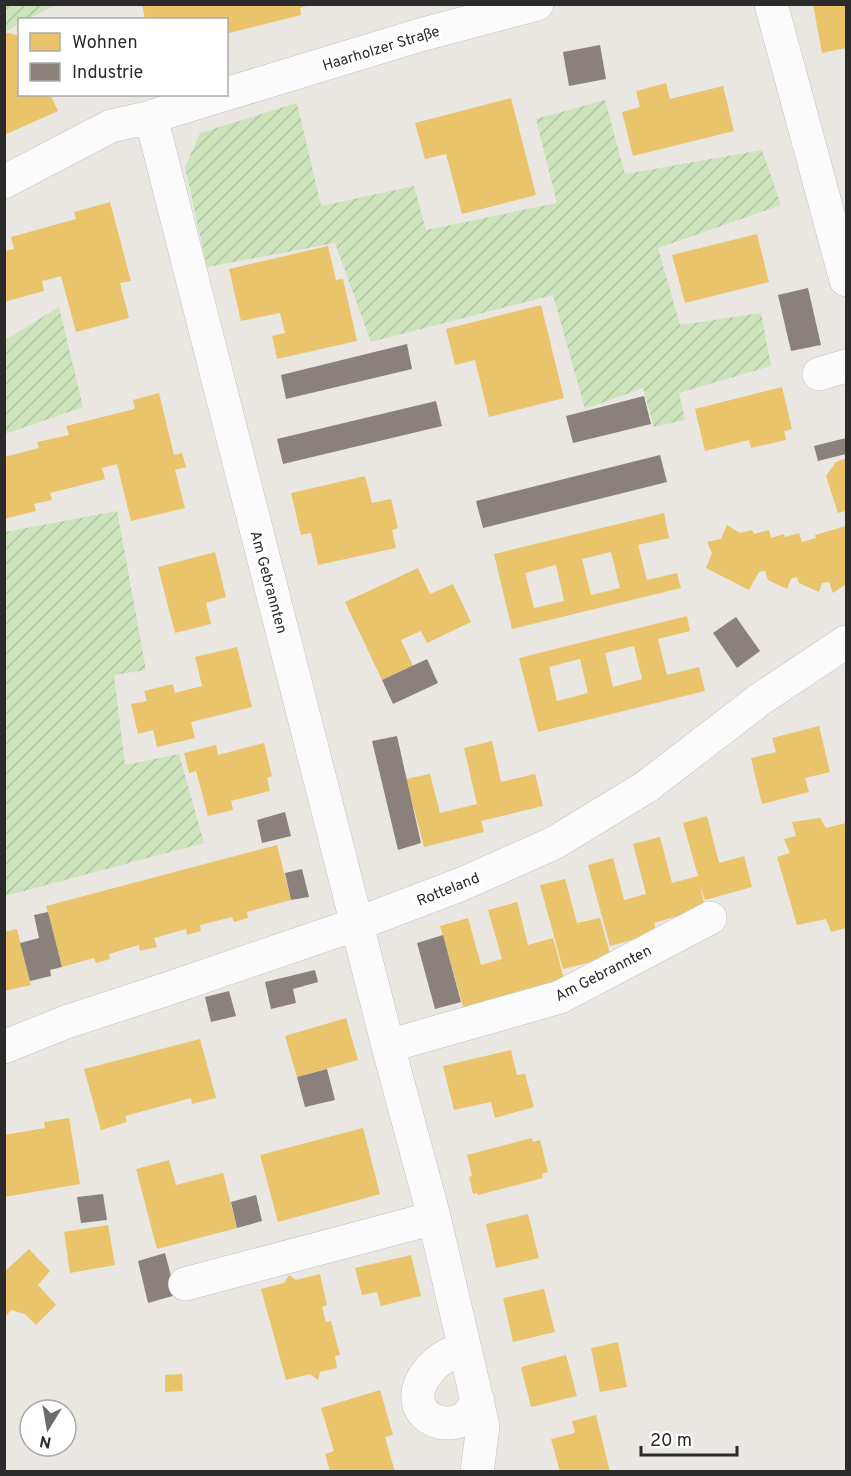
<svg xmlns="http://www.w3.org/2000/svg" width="851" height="1476" font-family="Overpass,sans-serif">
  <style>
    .garden { fill: url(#garden-furrows) }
    .homes { fill: #e9c46a; fill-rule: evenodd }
    .industry { fill: #8a817c }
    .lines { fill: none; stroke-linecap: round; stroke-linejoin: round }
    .minor-casing { stroke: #c3c2c2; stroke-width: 34 }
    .minor { stroke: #fcfbfb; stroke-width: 33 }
    .labels { text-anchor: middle; stroke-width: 6; stroke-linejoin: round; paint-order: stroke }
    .street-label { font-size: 15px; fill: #2b2b2b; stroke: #fff }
  </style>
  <defs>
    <pattern id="garden-furrows" width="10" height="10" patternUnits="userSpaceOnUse" patternTransform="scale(1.5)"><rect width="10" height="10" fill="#cde3bc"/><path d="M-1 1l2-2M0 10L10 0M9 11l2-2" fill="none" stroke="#b0c3a2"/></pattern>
  </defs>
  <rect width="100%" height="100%" fill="#eae6e2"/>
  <path class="garden" d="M5,5H56L28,19L20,20L19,24L5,32Z
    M605,100L625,174L762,150L781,205L658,248L680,325L761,313L771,366L679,393L685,420L654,427L643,388L585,409L553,295L371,342L335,243L207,267L185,167L200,133L297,103L321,206L414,186L426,230L557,203L536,119Z
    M59,307L83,407L5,434V340Z
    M117,511L146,670L114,675L125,765L179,754L204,843L5,896V532Z"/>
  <path class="homes" d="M142,4H310V5L300,8L301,15L229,33L226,31V20H145Z
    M813,4H846V48L822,53Z
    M4,32L20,36V94H50L58,111L4,135Z
    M666,83L670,99L723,86L734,131L633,156L622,112L640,107L636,91Z
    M511,98L536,195L462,214L446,154L425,159L415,123Z
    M110,202L131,281L120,283L129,318L76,332L61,276L42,281L44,291L4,302V251L14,249L11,237L76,219L74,212Z
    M757,234L769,282L685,303L672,255Z
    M328,246L336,280L343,279L357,341L277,359L272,336L285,333L280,313L241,321L229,269Z
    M541,305L564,398L489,417L475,360L455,365L446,329Z
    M782,387L792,429L784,431L786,440L751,448L749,440L705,451L695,409Z
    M159,393L174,455L182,453L186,467L175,470L185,508L131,521L117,464L102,468L105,479L50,493L52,500L34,504L36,511L4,519V457L39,448L37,442L69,435L66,426L135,409L133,400Z
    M846,458V516L844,511L838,513L826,476L836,462Z
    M365,476L372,503L391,499L398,528L392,530L396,548L318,565L311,533L301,535L291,493Z
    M664,513L669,538L638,545L647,580L677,573L681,588L512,629L494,554ZM611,552L620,588L591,595L582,559ZM556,565L564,601L534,608L525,573Z
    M727,525L740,533L752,530L754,534L769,530L771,538L784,534L785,537L799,533L802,542L816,538L815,535L846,526V584L833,593L829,582L822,583L819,592L799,583L797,577L791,579L787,589L768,580L765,571L759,572L749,590L706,568L712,553L707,542L721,539Z
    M215,552L226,597L206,603L211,624L175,633L158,567Z
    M418,568L430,594L453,584L471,622L427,643L421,631L401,640L413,666L382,680L345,602Z
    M687,616L690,631L658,639L667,675L699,667L705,691L538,732L519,658ZM634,646L642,679L613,687L605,653ZM580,659L588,693L557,701L549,667Z
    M237,647L252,707L191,722L195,738L157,747L153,730L138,734L131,704L147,701L144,691L173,684L175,693L202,686L195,657Z
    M819,726L830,772L805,778L809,792L762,804L751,758L776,752L772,738Z
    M492,741L501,782L535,774L543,806L481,821L484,832L424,847L406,779L430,774L440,813L477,804L464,748Z
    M264,743L272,776L267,778L270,791L231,801L233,810L208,816L196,771L189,773L184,753L216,745L218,755Z
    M707,816L719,863L744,856L752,887L705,900L700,886L705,908L654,923L657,933L610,946L588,865L613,858L624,900L646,894L633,844L660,837L672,883L698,876L683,823Z
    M820,818L826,828L846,823V928L831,932L826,919L797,925L777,857L790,853L784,839L796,836L792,822Z
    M277,845L291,900L247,912L248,918L234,922L232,917L200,925L201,931L187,935L186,929L154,938L157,947L140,951L139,945L109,954L110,959L96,963L94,958L62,967L46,906Z
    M565,879L577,923L600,918L611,957L563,969L540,885Z
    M517,902L528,945L553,938L564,979L512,993L514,999L465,1013L440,926L468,918L481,965L502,959L488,910Z
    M17,929L31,985L4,991V932Z
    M346,1018L358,1060L297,1077L285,1036Z
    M200,1039L216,1098L192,1104L191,1098L125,1116L127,1122L101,1130L84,1069Z
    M511,1050L517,1075L525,1074L534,1107L495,1118L491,1102L454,1110L443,1066Z
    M69,1118L80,1184L4,1197V1135L45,1128L44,1122Z
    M363,1128L380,1194L278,1222L260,1155Z
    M532,1138L533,1142L540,1140L548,1172L542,1174L543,1178L478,1195L477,1193L473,1194L469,1177L472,1176L467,1155Z
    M169,1160L176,1185L223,1173L237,1228L157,1249L136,1169Z
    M528,1214L539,1258L496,1268L486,1224Z
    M108,1225L115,1265L70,1273L64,1232Z
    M29,1249L50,1271L38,1285L56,1305L36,1325L25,1314L11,1310L4,1318V1272Z
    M411,1255L421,1296L381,1306L377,1292L362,1295L355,1268Z
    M320,1274L327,1305L322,1307L326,1322L331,1321L340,1355L335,1356L337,1368L320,1372L318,1380L310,1374L286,1380L261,1289L284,1283L289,1275L296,1280Z
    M544,1289L555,1332L513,1342L503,1298Z
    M618,1342L627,1387L600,1392L591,1348Z
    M566,1355L577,1396L531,1407L521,1367Z
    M182,1374L183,1391L165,1392V1375Z
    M380,1390L393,1435L385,1437L395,1472H330L325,1454L334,1451L321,1408Z
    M596,1415L610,1472H560L551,1439L575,1433L572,1421Z"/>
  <path class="industry" d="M600,45L606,79L569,86L563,52Z
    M808,288L821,345L791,351L778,295Z
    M407,344L412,369L286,399L281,375Z
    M644,396L651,424L573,443L566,416Z
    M436,401L442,426L283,464L277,439Z
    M846,438V454L818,461L814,446Z
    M660,455L667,482L483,528L476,501Z
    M736,617L760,651L737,668L713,633Z
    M427,659L438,683L393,704L382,680Z
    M397,736L421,843L398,850L372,741Z
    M285,812L291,836L262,843L257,820Z
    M302,869L309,897L291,900L285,873Z
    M48,912L62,967L50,970L51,976L30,981L20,943L39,938L34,915Z
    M443,935L461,1002L435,1009L417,943Z
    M315,970L318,982L293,989L296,1003L271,1009L265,982Z
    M229,991L236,1016L211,1022L205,997Z
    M327,1069L335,1100L305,1107L297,1077Z
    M103,1194L107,1220L81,1223L77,1197Z
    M256,1195L262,1221L237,1228L231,1202Z
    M165,1253L176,1295L148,1303L138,1261Z"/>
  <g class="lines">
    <g class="minor-casing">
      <path id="minor" d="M771,4L846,280
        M226,94L420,35L537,4
        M151,117L388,1046L433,1213L483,1426L477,1472
        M4,182L111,126L151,117L225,94
        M819,374L846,366
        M388,1046L560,997L710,918
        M4,1047L66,1022L167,989L357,924L462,884L554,843L646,787L759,700L846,642
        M185,1284L434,1218
        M466,1351C460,1352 453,1352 448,1355C432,1363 416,1382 418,1400C420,1420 447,1429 463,1419C469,1416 473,1407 478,1401"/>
    </g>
    <use href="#minor" class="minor"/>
  </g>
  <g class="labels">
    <g class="street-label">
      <text transform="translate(381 48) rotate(-17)" y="5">Haarholzer Straße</text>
      <text transform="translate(269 582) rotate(75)" y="5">Am Gebrannten</text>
      <text transform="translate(448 889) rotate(-22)" y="5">Rotteland</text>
      <text transform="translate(603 973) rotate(-27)" y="5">Am Gebrannten</text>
    </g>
  </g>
  <rect width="851" height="1476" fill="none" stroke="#2b2b2b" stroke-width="12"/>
  <rect x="18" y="18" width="210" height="78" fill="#ffffff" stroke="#aaaaaa" stroke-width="1.5"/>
  <rect x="30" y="33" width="30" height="18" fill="#e9c46a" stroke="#aaaaaa" stroke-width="1.5"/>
  <text x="72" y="48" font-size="18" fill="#2b2b2b">Wohnen</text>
  <rect x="30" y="63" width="30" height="18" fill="#8a817c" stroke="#aaaaaa" stroke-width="1.5"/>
  <text x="72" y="78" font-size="18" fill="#2b2b2b">Industrie</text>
  <g transform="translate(48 1428) rotate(191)"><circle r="28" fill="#ffffff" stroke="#aaaaaa" stroke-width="1.5"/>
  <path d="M0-4.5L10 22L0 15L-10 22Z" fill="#6e6c6b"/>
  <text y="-9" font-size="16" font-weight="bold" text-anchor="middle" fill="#2b2b2b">N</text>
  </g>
  <path d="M641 1446v9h96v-9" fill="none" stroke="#2b2b2b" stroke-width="3"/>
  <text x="650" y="1446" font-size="18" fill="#2b2b2b" stroke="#ffffff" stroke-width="4.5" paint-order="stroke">20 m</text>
</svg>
